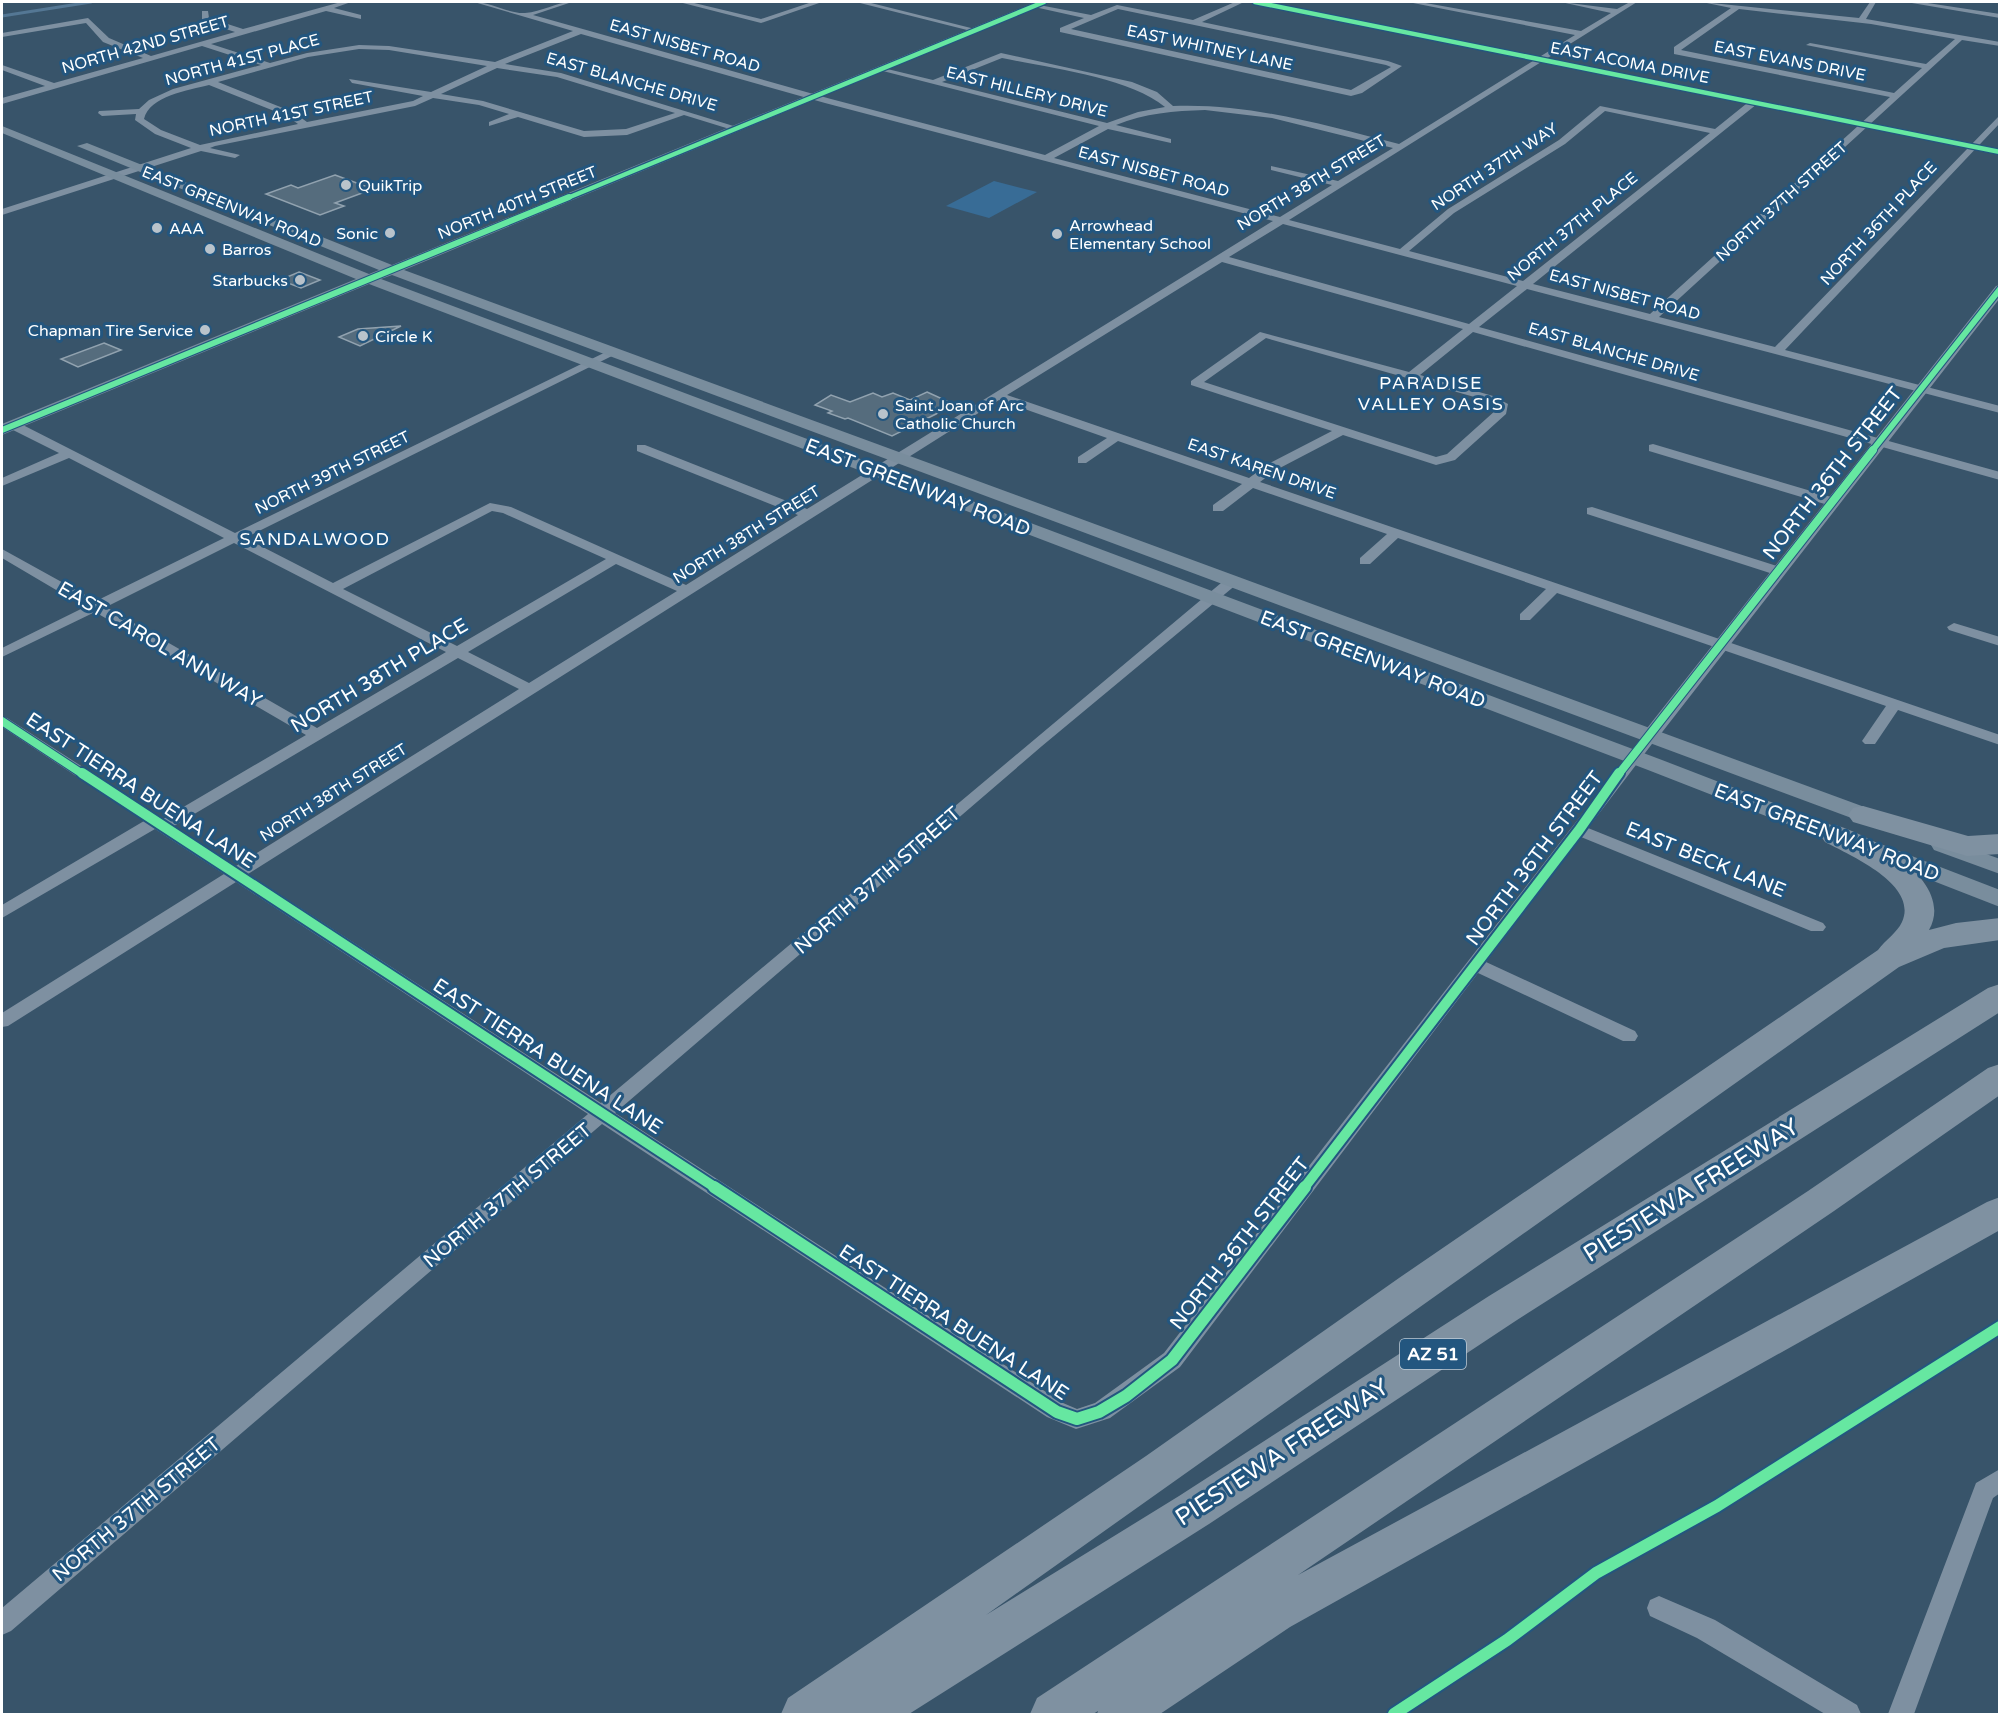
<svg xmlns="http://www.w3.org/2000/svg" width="2001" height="1716" font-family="'Varela Round',sans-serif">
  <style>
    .green { fill: #386c96 }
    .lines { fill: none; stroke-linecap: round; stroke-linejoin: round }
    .stream { stroke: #547794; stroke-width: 3 }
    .building { fill: #556c7d; stroke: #91a2af; stroke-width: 1.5 }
    .minor { fill: #7e90a1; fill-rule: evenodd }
    .tertiary { fill: #7e90a1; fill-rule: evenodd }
    .secondary { fill: #798d9d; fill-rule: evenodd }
    .motorway { fill: #7f91a1; fill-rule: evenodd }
    .cycleway-far4-casing { stroke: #23567f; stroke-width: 7 }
    .cycleway-far3-casing { stroke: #23567f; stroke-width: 8 }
    .cycleway-far2-casing { stroke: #23567f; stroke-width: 10 }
    .cycleway-far1-casing { stroke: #23567f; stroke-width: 14 }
    .cycleway-casing { stroke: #23567f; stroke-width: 16 }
    .cycleway-far4 { stroke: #66e7a1; stroke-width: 4.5 }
    .cycleway-far3 { stroke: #66e7a1; stroke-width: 6 }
    .cycleway-far2 { stroke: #66e7a1; stroke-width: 8 }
    .cycleway-far1 { stroke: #66e7a1; stroke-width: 10 }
    .cycleway { stroke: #66e7a1; stroke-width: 12 }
    .poi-dot { fill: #b9c3cb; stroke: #23567f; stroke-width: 2 }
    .labels { text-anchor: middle; stroke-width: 6; stroke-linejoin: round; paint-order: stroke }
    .far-street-label { font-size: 16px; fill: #fff; stroke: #23567f }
    .far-poi-label { font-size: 16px; fill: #fff; stroke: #23567f; text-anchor: start }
    .far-neighbourhood-label { font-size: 18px; letter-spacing: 1.5px; fill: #fff; stroke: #23567f }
    .shield { fill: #23567f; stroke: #bdccd9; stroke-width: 1.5 }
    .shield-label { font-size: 18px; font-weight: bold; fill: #fff }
    .street-label { font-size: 20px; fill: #fff; stroke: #23567f }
    .near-street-label { font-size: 24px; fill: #fff; stroke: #23567f }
  </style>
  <rect width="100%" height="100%" fill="#38546a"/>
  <path class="green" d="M994,181L1037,192L989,218L946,206Z"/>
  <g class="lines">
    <path class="stream" d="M2,16L91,2"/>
  </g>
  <path class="building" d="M335,175L373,189L335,203L344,206L320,215L266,194L291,185L298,188Z
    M299,272L320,280L301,288L280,280Z
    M401,326L360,346L339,337L358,329Z
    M104,343L121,350L78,367L61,359Z
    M927,392L949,402L937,408L942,410L936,414L892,436L848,418L845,419L828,413L832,411L815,405L831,395L850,402L873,393L882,397L893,393L910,400Z"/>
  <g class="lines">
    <path class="minor" d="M341,2H351L334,8L361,15V19L326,11L211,44L270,63L307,53L359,45L389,46L495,62L573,31L474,2C491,2 509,14 525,13C542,12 556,2 572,2L533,15L831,99L1045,155L1099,126L875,69L879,67L933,80L1001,53L1132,82L1157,92L1173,106C1251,103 1324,125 1399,144L1575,35L1408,2H1420L1581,31L1611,13L1561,2L1617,9L1630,2H1637L1289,220L1400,249L1448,209L1559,140L1600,106L1715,129L1751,100H1757V104L1533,284L1650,314L1890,97L1674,54V47L1731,8L1702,2L1859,18L1870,2H1876L1866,19L2000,42V46L1962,40L1659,317L1775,347L2000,115V123L1785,350L2000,406V413L1527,289L1479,327L2000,472V480L1473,332L1420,375L1493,396L1508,404L1506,414L1455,460L1436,465L1343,435L1276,470L1260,482L2000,735V745L1898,710L1875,744H1865L1862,741L1886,706L1557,593L1530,620H1520V614L1546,589L1398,538L1370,564H1360V558L1387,534L1253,488L1223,511H1213V505L1242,484L1118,441L1086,463H1078V457L1107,438L999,400L248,874L601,1103L1227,578H1237V584L1042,746L615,1113L1063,1403L1077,1409L1095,1403L1164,1353L1645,733L1650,731L1658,736L1588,828L1823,923L1826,927L1823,931H1811L1581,837L1486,962L1635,1031L1638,1036L1635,1041H1623L1478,973L1180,1367L1110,1418L1076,1429L1047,1417L602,1124L11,1631L2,1635V1608L588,1114L236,882L8,1026L2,1027V1013L224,874L155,829L2,918V905L144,821L2,727V717L7,718L163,819L306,735L95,612L2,657V648L85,607L2,558V549L96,601L224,538L69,458L2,486V478L59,453L9,428V422H17L235,533L612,349L616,350V354L245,538L333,583L490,503L511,507L686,585L798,515L637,451V445H645L807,509L1273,221L825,103L581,34L505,64L561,73L740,128L736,131L684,115L627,135L584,137L518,117L489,126V122L509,114L479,105L433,98L415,106L215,146L210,148L240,155L235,158L201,151L2,215V209L191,148L155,134L135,120L136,114L102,116L98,113L99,111L139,109L149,100L173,89L261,65L202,46L2,104V98L45,86L2,70V65L54,83L143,58L103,42L86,23L2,37V33L88,18L109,38L151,56L235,32L202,21V11H208L209,18L243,29ZM1739,9L1871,24L1955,39L1926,64L1810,43L1806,45L1922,68L1894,93L1681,50ZM359,49L389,50L487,66L431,92L349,79L352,83L423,96L413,101L307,122L293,112L218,82L308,57ZM1002,58C1049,68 1128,77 1165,107L1138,112L1107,123L942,82ZM497,68L557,77L675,113L626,129L584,131L483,101L441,94ZM209,85L287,116L298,124L200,145L161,130L144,119C149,96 189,90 209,85ZM1205,110L1272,118L1393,148L1338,181L1271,166V170L1332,185L1280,217L1054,158L1108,129L1171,143V139L1116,125C1145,113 1174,111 1205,110ZM1605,111L1710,133L1523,281L1409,251L1454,213L1565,144ZM1283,224L1517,286L1469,324L1229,257ZM1222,262L1463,329L1409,372L1260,332L1191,381V385L1332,431L1268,464L1249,478L1007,395ZM1266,338L1485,400L1496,406V410L1447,454L1436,457L1204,382ZM492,511L503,513L606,559L457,646L343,589ZM234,543L446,652L317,728L106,607ZM616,564L677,591L529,683L468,652ZM458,658L519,689L236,866L174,826Z
      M679,2H690L761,19L812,2H822L761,23Z
      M856,2H867L979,30L975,32Z
      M1235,2H1244L1202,22L1388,61L1402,66L1362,93L1351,96L1060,32V28L1084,18L1030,6L1034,4L1091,15L1117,5L1193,20ZM1118,9L1386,65L1391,67L1351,90L1071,29Z
      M1906,2H1921L2000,14V18Z
      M1653,444L1838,499L1839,502L1838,505H1828L1649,451V445Z
      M1592,507L1783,568L1785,571L1778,575L1773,574L1587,514V508Z
      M1954,623L2000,637V646L1949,630L1947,627Z
      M2000,1469V1493L1993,1498L1914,1714H1888L1976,1483Z
      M1659,1596L1715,1620L1857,1705L1861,1714H1825L1697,1638L1650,1616L1647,1608L1650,1600Z"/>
    <path class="tertiary" d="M1251,2H1266L2000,149V155Z
      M2000,285V298L1656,740H1644L1641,736L1644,732L1996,286Z"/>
    <path class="secondary" d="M1036,2H1049L404,270L1889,816L1892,821L1889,826H1873L392,275L381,279L1662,760L2000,890V907L1648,770L369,284L2,435V424L356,279L2,133V126L369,274L379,270L77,146L87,143L392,265Z
      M1942,838L2000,859V874L1934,850L1931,845L1934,840Z"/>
    <path class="motorway" d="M1863,806L1968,836L2000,834V854L1967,856L1853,822L1848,815L1853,808Z
      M1835,825C1873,836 1956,882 1929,930L1956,923L2000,918V940L1944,948L1899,967L986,1615L1179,1496L1489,1296L1988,988L2000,984V1012L1517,1320L1209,1524L909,1714H781L788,1698L1146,1456L1399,1278L1878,950C1885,940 1897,933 1902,922C1919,884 1849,855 1825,842L1820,835L1825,828Z
      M2000,1064V1095L1834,1211L1298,1575L1987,1202L2000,1197V1230L1290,1627L1160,1714H1097L1098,1711L1093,1714H1030L1037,1698L1808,1191L1988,1068Z"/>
    <g class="cycleway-far4-casing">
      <path id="cycleway-far4" d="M1255,2L2000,152
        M565,199L1044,2"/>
    </g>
    <g class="cycleway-far3-casing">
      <path id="cycleway-far3" d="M2,430L569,197
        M1872,451L2000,289"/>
    </g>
    <g class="cycleway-far2-casing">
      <path id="cycleway-far2" d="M2,721L84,775
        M1618,775L1873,450"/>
    </g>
    <g class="cycleway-far1-casing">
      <path id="cycleway-far1" d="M82,773L716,1188
        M1304,1188L1579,830L1619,773"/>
    </g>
    <g class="cycleway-casing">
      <path id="cycleway" d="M714,1187L1057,1412L1077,1419L1099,1412L1126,1396L1172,1360L1305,1187
        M1394,1714L1507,1640L1596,1573L1717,1506L2000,1327"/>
    </g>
    <use href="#cycleway-far4" class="cycleway-far4"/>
    <use href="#cycleway-far3" class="cycleway-far3"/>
    <use href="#cycleway-far2" class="cycleway-far2"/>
    <use href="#cycleway-far1" class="cycleway-far1"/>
    <use href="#cycleway" class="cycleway"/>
  </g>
  <g class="poi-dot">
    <circle cx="346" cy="185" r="6"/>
    <circle cx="157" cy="228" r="6"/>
    <circle cx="390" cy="233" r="6"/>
    <circle cx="1057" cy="234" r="6"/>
    <circle cx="210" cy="249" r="6"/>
    <circle cx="300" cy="280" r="6"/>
    <circle cx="205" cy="330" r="6"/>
    <circle cx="363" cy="336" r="6"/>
    <circle cx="883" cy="414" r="6"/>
  </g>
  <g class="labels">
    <g class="far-street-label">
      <text transform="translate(145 44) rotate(-16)" y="6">NORTH 42ND STREET</text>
      <text transform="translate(685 45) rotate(16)" y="6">EAST NISBET ROAD</text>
      <text transform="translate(1210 47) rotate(12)" y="6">EAST WHITNEY LANE</text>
      <text transform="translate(242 59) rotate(-15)" y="6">NORTH 41ST PLACE</text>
      <text transform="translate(1790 60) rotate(11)" y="6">EAST EVANS DRIVE</text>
      <text transform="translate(1630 62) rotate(11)" y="6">EAST ACOMA DRIVE</text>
      <text transform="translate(632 81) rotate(16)" y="6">EAST BLANCHE DRIVE</text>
      <text transform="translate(1027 91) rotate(14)" y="6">EAST HILLERY DRIVE</text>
      <text transform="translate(291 113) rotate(-12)" y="6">NORTH 41ST STREET</text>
      <text transform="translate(1494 166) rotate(-33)" y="6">NORTH 37TH WAY</text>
      <text transform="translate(1154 171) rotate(15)" y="6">EAST NISBET ROAD</text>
      <text transform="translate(1311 182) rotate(-31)" y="6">NORTH 38TH STREET</text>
      <text transform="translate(1781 201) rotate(-42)" y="6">NORTH 37TH STREET</text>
      <text transform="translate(517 202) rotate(-22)" y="6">NORTH 40TH STREET</text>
      <text transform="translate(232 206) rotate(22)" y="6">EAST GREENWAY ROAD</text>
      <text transform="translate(1878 223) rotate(-47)" y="6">NORTH 36TH PLACE</text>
      <text transform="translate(1572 226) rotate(-39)" y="6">NORTH 37TH PLACE</text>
      <text transform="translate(1625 294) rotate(15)" y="6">EAST NISBET ROAD</text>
      <text transform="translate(1614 351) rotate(16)" y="6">EAST BLANCHE DRIVE</text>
      <text transform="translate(1262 468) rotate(19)" y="6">EAST KAREN DRIVE</text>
      <text transform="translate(332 472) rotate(-26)" y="6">NORTH 39TH STREET</text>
      <text transform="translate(746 534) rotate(-32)" y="6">NORTH 38TH STREET</text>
      <text transform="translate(333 792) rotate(-32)" y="6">NORTH 38TH STREET</text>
    </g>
    <g class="far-poi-label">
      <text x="358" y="191">QuikTrip</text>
      <text x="1069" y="231">Arrowhead<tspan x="1069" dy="18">Elementary School</tspan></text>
      <text x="169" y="234">AAA</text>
      <text x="378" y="239" text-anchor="end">Sonic</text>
      <text x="222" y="255">Barros</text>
      <text x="288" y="286" text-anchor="end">Starbucks</text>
      <text x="193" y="336" text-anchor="end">Chapman Tire Service</text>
      <text x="375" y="342">Circle K</text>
      <text x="895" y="411">Saint Joan of Arc<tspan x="895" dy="18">Catholic Church</tspan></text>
    </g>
    <g class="far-neighbourhood-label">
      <text x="1431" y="389">PARADISE<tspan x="1431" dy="21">VALLEY OASIS</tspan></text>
      <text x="315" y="545">SANDALWOOD</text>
    </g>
    <rect class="shield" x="1400" y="1339" width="66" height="30" rx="4.5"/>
    <g class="shield-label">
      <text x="1433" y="1360">AZ 51</text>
    </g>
    <g class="street-label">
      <text transform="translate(1832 473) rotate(-52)" y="7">NORTH 36TH STREET</text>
      <text transform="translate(918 487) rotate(21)" y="7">EAST GREENWAY ROAD</text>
      <text transform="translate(160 644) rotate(30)" y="7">EAST CAROL ANN WAY</text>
      <text transform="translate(1373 659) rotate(21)" y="7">EAST GREENWAY ROAD</text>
      <text transform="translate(379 675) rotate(-31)" y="7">NORTH 38TH PLACE</text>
      <text transform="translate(141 790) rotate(33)" y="7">EAST TIERRA BUENA LANE</text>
      <text transform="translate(1827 832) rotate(21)" y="7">EAST GREENWAY ROAD</text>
      <text transform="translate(1534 858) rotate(-53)" y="7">NORTH 36TH STREET</text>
      <text transform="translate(1706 859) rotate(22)" y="7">EAST BECK LANE</text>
      <text transform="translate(877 880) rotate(-41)" y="7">NORTH 37TH STREET</text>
      <text transform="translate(548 1056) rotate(33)" y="7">EAST TIERRA BUENA LANE</text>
      <text transform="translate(507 1195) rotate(-40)" y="7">NORTH 37TH STREET</text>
      <text transform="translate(1239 1243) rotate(-52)" y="7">NORTH 36TH STREET</text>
      <text transform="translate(954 1322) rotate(33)" y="7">EAST TIERRA BUENA LANE</text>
      <text transform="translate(136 1509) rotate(-40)" y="7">NORTH 37TH STREET</text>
    </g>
    <g class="near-street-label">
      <text transform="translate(1691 1190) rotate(-32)" y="8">PIESTEWA FREEWAY</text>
      <text transform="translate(1282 1452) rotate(-33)" y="8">PIESTEWA FREEWAY</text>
    </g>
  </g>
  <rect width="2001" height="1716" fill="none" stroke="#ffffff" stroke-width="6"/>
</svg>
